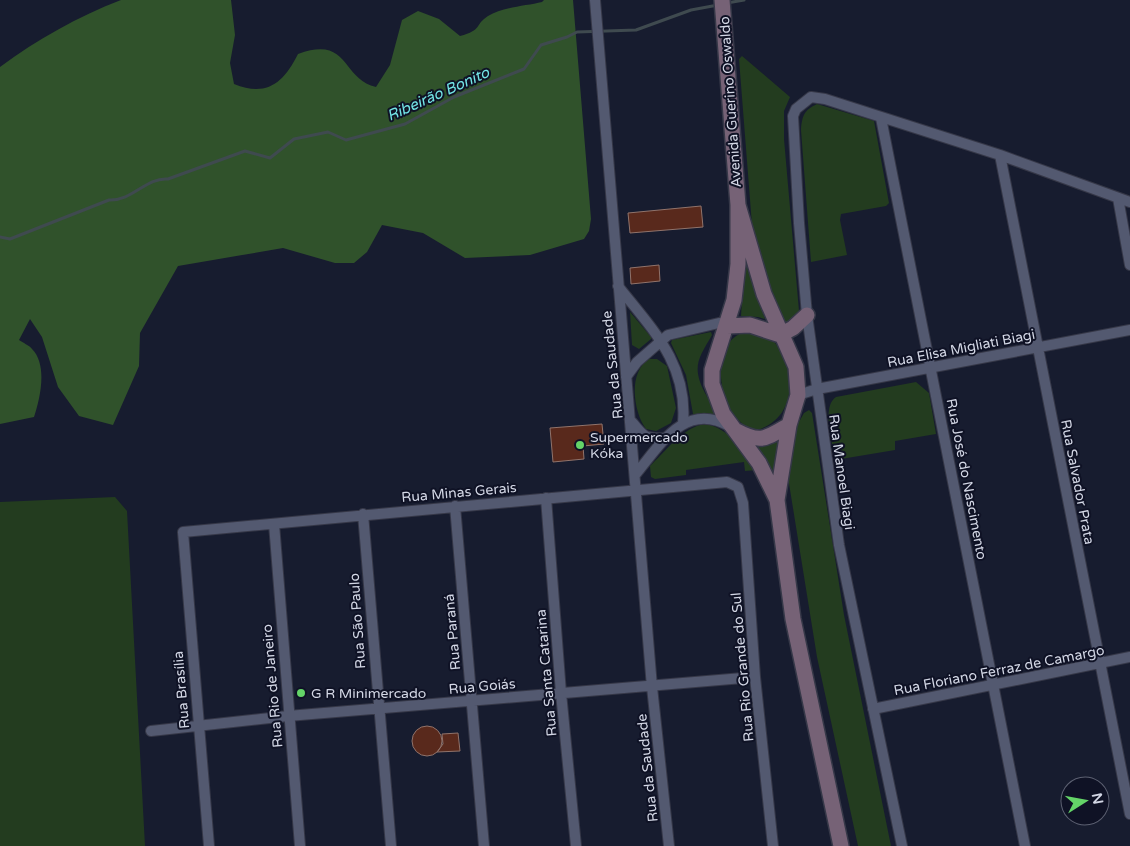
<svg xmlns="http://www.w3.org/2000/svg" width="1130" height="846" font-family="'Varela Round',sans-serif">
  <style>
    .green { fill: #233c1f }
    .forest { fill: #30522b }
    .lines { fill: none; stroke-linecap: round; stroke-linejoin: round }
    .stream { stroke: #3f4a4f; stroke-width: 3 }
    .building { fill: #59291c; stroke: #90736b }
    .street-casing { stroke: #363848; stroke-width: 12 }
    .secondary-casing { stroke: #363848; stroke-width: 18 }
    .street { stroke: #535970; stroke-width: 10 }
    .secondary { stroke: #766276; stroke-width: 15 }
    .poi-dot { fill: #64d468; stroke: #0f1225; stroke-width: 2 }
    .labels { text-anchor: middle; stroke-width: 4; stroke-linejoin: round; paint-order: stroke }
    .street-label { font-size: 14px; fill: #d3d7e5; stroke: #0f1225 }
    .poi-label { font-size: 14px; fill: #d3d7e5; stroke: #0f1225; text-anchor: start }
    .water-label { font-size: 15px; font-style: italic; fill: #73e5e6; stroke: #0f1225 }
  </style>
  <rect width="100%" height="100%" fill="#171c2f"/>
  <path class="green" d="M742,56L790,97L784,111V139L799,311L794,320L785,324L758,257L752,225L739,59Z
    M817,104L874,121L889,203L886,206L841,214L840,220L847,255L811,262L801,130C802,116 804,110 817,104Z
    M744,267H747L765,319L758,317L741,316Z
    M630,312L651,337V339L639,349L632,345Z
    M750,331C756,333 764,334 769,337C775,341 778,347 781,353C797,381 792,420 757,430C717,424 704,336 750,331Z
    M711,332L712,335C699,358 691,366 705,393C709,400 714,407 716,414H693L686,375L671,343L672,340Z
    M649,359H657L667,366L676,408L671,423L656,431L646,429C633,411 628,372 649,359Z
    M916,382L929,393L936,434L895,441V450L835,460C833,443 821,407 836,397Z
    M809,410L812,413L844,615L891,846H858L817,657L787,471L791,436L804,413Z
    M705,424C730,428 742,451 757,470L745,471L744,462L686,470V475L655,479L651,477L650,466C665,452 683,427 705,424Z
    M779,441L775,472L770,473L754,445H769Z
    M115,497L127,511L145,846H0V502Z"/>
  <path class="forest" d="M121,0H231L235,35L230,63L234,84C266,97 283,84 298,54C350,35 341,79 376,87L390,65L402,20L418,11L439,19L460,36C483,30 474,25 488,16C502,7 526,6 542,2L544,0H573L591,219L589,231L584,239L530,255L465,258L423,233L382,225L367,252L354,263H335L283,248L178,266L140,333L139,366L113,425L79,416L58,387L42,337L30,319L19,340C23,343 29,345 32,349C48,365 40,399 34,417L0,424V67C38,39 77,17 121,0Z"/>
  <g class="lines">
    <path class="stream" d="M727,3L744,0
      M0,237L10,239L109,200C133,201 146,177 168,179L245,151L270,158L294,139L328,132L346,140L405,124L454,97L524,69L541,45L567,37L577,32L636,30L691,10L718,5"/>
  </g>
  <path class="building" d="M701,206L703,227L630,233L628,213Z
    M659,265L660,281L631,284L630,268Z
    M602,424L604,444L583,446L584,459L553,462L550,428Z
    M412 741a15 15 0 1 1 30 0a15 15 0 1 1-30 0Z
    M458,733L460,751L437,752L443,744L442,734Z"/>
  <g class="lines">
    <g class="street-casing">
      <path id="street" d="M595,0L652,687L669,846
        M881,118C931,360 975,604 1025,846
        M1000,155L1130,814
        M1118,198L1130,265
        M618,286C652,329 688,364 683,423
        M626,377L637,362L668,335L719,323L727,326
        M798,395L817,389L1130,330
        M632,422C644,437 645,439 665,438
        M635,475C660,445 685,401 729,426
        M546,498L561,693L576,846
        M455,506L484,846
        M363,514L391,846
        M274,524L300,846
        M873,709L1130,657
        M151,731L288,716L755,677
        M209,846L183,532L727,482L738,487L743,503L755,677L773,846
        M902,846L839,545L807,315L799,223L793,116L796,109L811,97L825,99L1000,155L1130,202"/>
    </g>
    <g class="secondary-casing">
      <path id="secondary" d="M722,0L738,205V264L734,300L712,370V384L723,414L759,463L777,500
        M738,205L764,294L796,367L798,395L789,425L777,500L793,619L841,846
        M727,326L750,325L780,335
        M780,335L793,328L807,315
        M735,430C761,444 765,439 789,425"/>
    </g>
    <use href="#street" class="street"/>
    <use href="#secondary" class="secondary"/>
  </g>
  <g class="poi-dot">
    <circle cx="580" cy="445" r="5"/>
    <circle cx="301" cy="693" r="5"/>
  </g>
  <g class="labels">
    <g class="street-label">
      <text transform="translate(730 102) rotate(-94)" y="5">Avenida Guerino Oswaldo</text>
      <text transform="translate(961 348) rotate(-11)" y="5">Rua Elisa Migliati Biagi</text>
      <text transform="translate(612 365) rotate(-96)" y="5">Rua da Saudade</text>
      <text transform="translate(842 472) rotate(82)" y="5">Rua Manoel Biagi</text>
      <text transform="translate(967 479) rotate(79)" y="5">Rua José do Nascimento</text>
      <text transform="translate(1078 482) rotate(79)" y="5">Rua Salvador Prata</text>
      <text transform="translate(459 492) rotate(-5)" y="5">Rua Minas Gerais</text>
      <text transform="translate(357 621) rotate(-94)" y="5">Rua São Paulo</text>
      <text transform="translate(452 632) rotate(-95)" y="5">Rua Paraná</text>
      <text transform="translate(742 667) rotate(-95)" y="5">Rua Rio Grande do Sul</text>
      <text transform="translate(999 670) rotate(-11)" y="5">Rua Floriano Ferraz de Camargo</text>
      <text transform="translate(546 673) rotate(-95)" y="5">Rua Santa Catarina</text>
      <text transform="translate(272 686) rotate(-95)" y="5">Rua Rio de Janeiro</text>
      <text transform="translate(482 686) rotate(-5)" y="5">Rua Goiás</text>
      <text transform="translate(181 690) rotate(-95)" y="5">Rua Brasília</text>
      <text transform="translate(647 768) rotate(-96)" y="5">Rua da Saudade</text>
    </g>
    <g class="poi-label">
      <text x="590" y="442">Supermercado<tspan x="590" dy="16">Kóka</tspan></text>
      <text x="311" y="698">G R Minimercado</text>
    </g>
    <g class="water-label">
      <text transform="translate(438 94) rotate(-24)" y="5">Ribeirão Bonito</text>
    </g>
  </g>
  <g transform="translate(1085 801) rotate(79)"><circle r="24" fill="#0f1225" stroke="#5d6172"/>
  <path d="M0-4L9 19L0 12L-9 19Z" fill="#64d468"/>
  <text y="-8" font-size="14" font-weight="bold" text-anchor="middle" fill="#d3d7e5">N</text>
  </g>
</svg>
